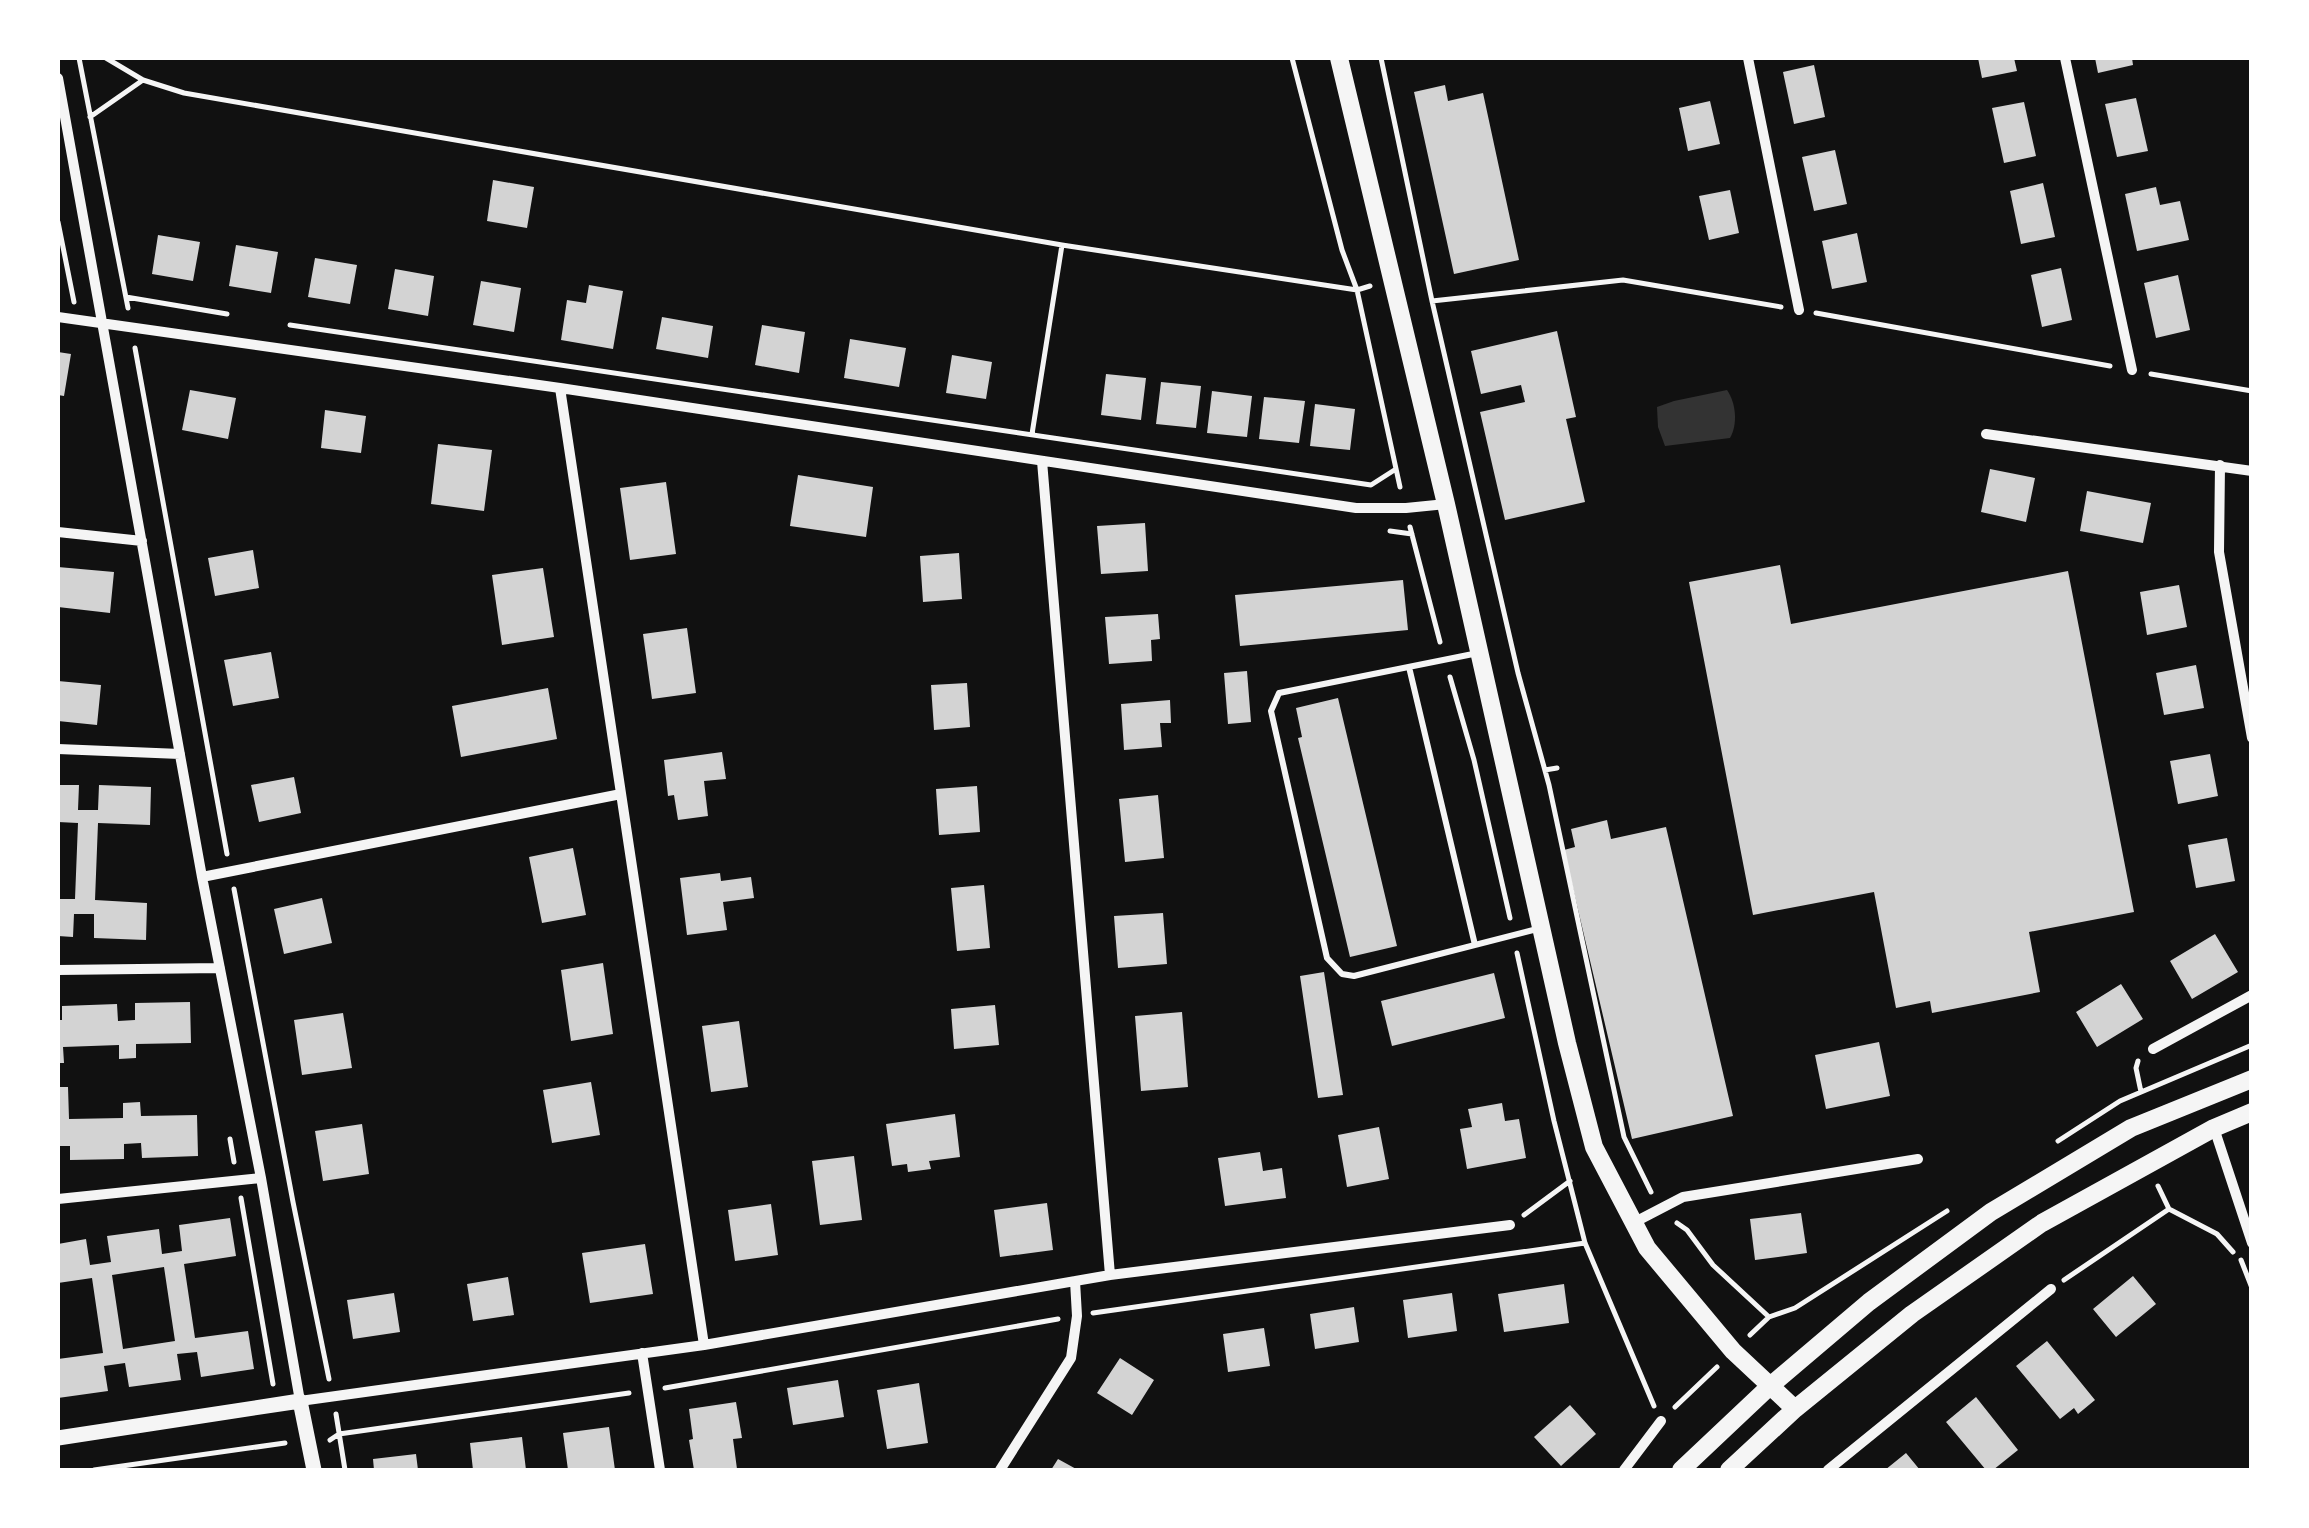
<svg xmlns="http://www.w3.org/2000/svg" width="2309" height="1528" font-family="Quicksand,sans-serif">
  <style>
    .water { fill: #333 }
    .building { fill: #d3d3d3; fill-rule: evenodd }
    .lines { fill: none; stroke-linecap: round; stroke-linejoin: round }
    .path { stroke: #f5f5f5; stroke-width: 5 }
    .service { stroke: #f5f5f5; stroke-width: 6 }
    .minor { stroke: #f5f5f5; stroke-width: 10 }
    .tertiary { stroke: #f5f5f5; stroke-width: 15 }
    .secondary { stroke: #f5f5f5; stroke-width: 18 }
  </style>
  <rect width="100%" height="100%" fill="#111"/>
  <path class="water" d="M1727,390C1736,403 1738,424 1730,438L1665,446L1658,427L1657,407L1674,401Z"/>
  <path class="building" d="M1978,58H2014L2017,71L1982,78Z
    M2095,58H2132L2133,65L2098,73Z
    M1814,65L1825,117L1794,124L1783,72Z
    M1445,85L1448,101L1483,93L1519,260L1454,274L1414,92Z
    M2136,98L2148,151L2117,157L2105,104Z
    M1710,101L1720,144L1688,151L1679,108Z
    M2024,102L2036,156L2004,163L1992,108Z
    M1835,150L1847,204L1814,211L1802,157Z
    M493,180L534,187L527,228L487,221Z
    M2043,183L2055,237L2021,244L2010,191Z
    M2156,187L2160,205L2180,201L2189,240L2137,251L2125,194Z
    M1730,190L1739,233L1709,240L1699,196Z
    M1857,233L1867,282L1832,289L1822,241Z
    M158,235L200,242L193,281L152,274Z
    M236,245L278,252L271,293L229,286Z
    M315,258L357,265L350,304L308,297Z
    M2061,268L2072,320L2042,327L2031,275Z
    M395,269L434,276L428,316L388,309Z
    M2178,275L2190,330L2156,338L2144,283Z
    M481,281L521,288L514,332L473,325Z
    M589,285L623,291L613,349L561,340L567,300L586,303Z
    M662,317L713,326L708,358L656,349Z
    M762,325L805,332L799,373L755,365Z
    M1557,331L1576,417L1566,419L1585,502L1505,520L1480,412L1525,402L1521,385L1481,394L1471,351Z
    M850,339L906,348L899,387L844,378Z
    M58,352L71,354L64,396L58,395Z
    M952,355L992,362L986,399L946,393Z
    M1106,374L1146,378L1141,420L1101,415Z
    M1161,382L1201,386L1196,428L1156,424Z
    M190,390L236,398L228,439L182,430Z
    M1212,391L1252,396L1247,437L1207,433Z
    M1264,397L1305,401L1299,443L1259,439Z
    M1315,404L1355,409L1350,450L1310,446Z
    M325,410L366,416L361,453L321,448Z
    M438,444L492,450L484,511L431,504Z
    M1990,469L2035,478L2026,522L1981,512Z
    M798,475L873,487L866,537L790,526Z
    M666,482L676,554L630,560L620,488Z
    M2087,491L2151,503L2143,543L2080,531Z
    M1145,523L1148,571L1101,574L1097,526Z
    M253,550L259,588L215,596L208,558Z
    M959,553L962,599L923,602L920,556Z
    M1780,565L1791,624L2068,571L2134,912L2029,932L2040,992L1932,1013L1930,1001L1896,1008L1874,892L1753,915L1689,582Z
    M58,567L114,572L110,613L58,607Z
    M543,568L554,637L502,645L492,575Z
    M1403,580L1408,630L1240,646L1235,595Z
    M2179,585L2187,627L2147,635L2140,592Z
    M1158,614L1160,639L1151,640L1152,661L1109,664L1105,617Z
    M687,628L696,693L652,699L643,634Z
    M271,652L279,698L233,706L224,660Z
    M2196,665L2204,708L2164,715L2156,673Z
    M1247,671L1251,722L1228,724L1224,673Z
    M58,681L101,685L97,725L58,721Z
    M967,683L970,727L934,730L931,685Z
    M548,688L557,739L461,757L452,706Z
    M1338,698L1397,946L1350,957L1298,738L1302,737L1296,708Z
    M1170,700L1171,723H1160L1162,747L1124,750L1121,704Z
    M722,752L726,779L704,781L708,816L678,820L674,795L668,796L664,760Z
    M2210,754L2218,796L2178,804L2170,761Z
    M294,777L301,813L259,822L251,785Z
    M58,785H79L78,810H98L99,785L151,787L150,825L98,823L95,900L147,903L146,940L94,938V914H74L73,937L58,936V899H75L78,823L58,822Z
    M977,786L980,832L939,835L936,789Z
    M1158,795L1164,858L1125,862L1119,799Z
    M1607,820L1611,839L1666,827L1733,1116L1632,1139L1564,850L1575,847L1571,829Z
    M2227,838L2235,881L2196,888L2188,845Z
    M573,848L586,915L542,923L529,857Z
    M720,873L721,881L751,877L754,898L723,902L727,930L687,935L680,878Z
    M984,885L990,948L957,951L951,888Z
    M322,898L332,943L284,954L274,909Z
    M1163,913L1167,964L1118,968L1114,916Z
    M2215,934L2238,972L2192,999L2170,961Z
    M603,963L613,1034L571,1041L561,970Z
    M1324,972L1343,1095L1318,1098L1300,976Z
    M1494,973L1505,1018L1392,1046L1381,1001Z
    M2121,984L2143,1019L2097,1047L2076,1012Z
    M190,1002L191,1043L136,1044V1058L119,1059V1045L63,1047L64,1063H58V1020H62V1006L117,1004L118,1021L135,1020V1003Z
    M995,1005L999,1045L954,1049L951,1009Z
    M1182,1012L1188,1087L1141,1091L1135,1016Z
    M343,1013L352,1068L302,1075L294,1020Z
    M739,1021L748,1087L711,1092L702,1026Z
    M1879,1042L1890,1096L1826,1109L1815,1055Z
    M591,1082L600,1135L552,1143L543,1090Z
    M58,1087H68L69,1119L123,1118V1103L140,1102L141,1116L197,1115L198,1156L142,1158L141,1143L124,1144V1159L70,1160V1146H58Z
    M1502,1103L1505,1121L1519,1119L1526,1158L1467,1169L1460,1129L1472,1127L1468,1109Z
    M955,1114L960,1157L929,1161L931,1169L908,1172L907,1164L892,1166L886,1124Z
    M362,1124L369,1174L323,1181L315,1131Z
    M1379,1127L1389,1179L1347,1187L1338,1135Z
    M1260,1152L1263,1171L1282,1168L1286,1198L1225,1206L1218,1158Z
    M854,1156L862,1220L820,1225L812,1161Z
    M1047,1203L1053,1250L1000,1257L994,1210Z
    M771,1204L778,1255L735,1261L728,1210Z
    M1801,1213L1807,1253L1755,1260L1750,1219Z
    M230,1218L236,1256L184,1264L195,1338L248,1331L254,1369L201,1377L197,1352L177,1354L181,1380L129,1387L125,1363L104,1366L108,1391L58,1398V1359L103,1353L92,1278L58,1283V1244L86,1239L90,1265L111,1262L107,1236L159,1229L162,1254L182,1251L179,1225ZM164,1267L175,1341L123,1349L112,1275Z
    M645,1244L653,1294L590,1303L582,1253Z
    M2133,1276L2156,1304L2116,1337L2093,1309Z
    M508,1277L514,1315L473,1321L467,1284Z
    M1564,1284L1569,1323L1504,1332L1498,1294Z
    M394,1293L400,1332L353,1339L347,1300Z
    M1452,1293L1457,1331L1408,1338L1403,1300Z
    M1354,1307L1359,1342L1315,1349L1310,1314Z
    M1264,1328L1270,1366L1228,1372L1223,1334Z
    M2047,1341L2095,1400L2078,1414L2074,1408L2060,1419L2016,1366Z
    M1120,1358L1154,1380L1132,1415L1097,1393Z
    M838,1380L844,1417L793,1425L787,1388Z
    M919,1383L928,1443L887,1449L877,1390Z
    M1976,1397L2018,1450L1993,1470H1986L1946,1422Z
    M736,1402L742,1438L733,1439L737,1469L694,1470L689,1440L693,1439L689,1409Z
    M1570,1405L1596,1434L1561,1466L1534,1437Z
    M609,1427L615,1470H568L563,1433Z
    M522,1437L526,1470H473L470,1443Z
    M1906,1453L1920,1470H1885Z
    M416,1454L418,1470H374L373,1459Z
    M1058,1459L1078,1470H1051Z"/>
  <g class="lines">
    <path class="path" d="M79,58L128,308
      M106,58L143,80L184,93L1062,245L1357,290L1370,286
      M1292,58L1342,250L1357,290L1400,487
      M1381,58L1432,301L1518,673L1549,785L1624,1137L1651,1192
      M90,117L143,80
      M58,222L74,302
      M126,297L227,314
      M1432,301L1623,280L1781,307
      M1816,313L2110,366
      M290,325L1371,485L1396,469
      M135,348L227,854
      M2151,374L2252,391
      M1032,434L1062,245
      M1410,527L1440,642
      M1390,531L1412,534
      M1450,677L1474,760L1510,918
      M1545,770L1557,768
      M234,889L293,1202L329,1379
      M1517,953L1554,1121L1585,1243L1654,1406
      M2138,1061L2136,1068L2141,1092
      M230,1139L234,1162
      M2058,1141L2120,1101L2252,1045
      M2158,1186L2169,1209L2217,1234L2233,1252
      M241,1198L273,1384
      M1524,1215L1570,1181
      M1677,1223L1687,1230L1713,1265L1769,1317
      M2241,1260L2252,1288
      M2064,1280L2169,1209
      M1093,1313L1585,1243
      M1750,1335L1769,1317L1795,1308L1947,1211
      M665,1388L1058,1319
      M1675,1407L1717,1367
      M336,1414L345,1470
      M330,1440L339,1434L629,1393
      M94,1470L285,1443"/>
    <path class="service" d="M1478,653L1279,693L1271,711L1327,958L1342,974L1354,976L1541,928
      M1409,667L1475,945"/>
    <path class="minor" d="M1748,58L1799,310
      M2065,58L2132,370
      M58,78L202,877L261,1178L300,1401L704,1345L1110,1275L1510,1225
      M58,317L560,388L1356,508H1406L1446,504
      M560,388L704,1345
      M1986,434L2252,471
      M1042,461L1110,1275
      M2220,465L2219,552L2252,738
      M58,532L142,541
      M58,749L180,754
      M202,877L621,794
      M58,970L220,968
      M2153,1049L2252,995
      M2214,1128L2252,1243
      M58,1199L261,1178
      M1633,1223L1683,1197L1918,1159
      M642,1353L660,1470
      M1000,1470L1071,1358L1077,1316L1075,1281
      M1624,1470L1661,1421
      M1828,1470L2051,1289"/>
    <path class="tertiary" d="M58,1438L300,1401L314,1470"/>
    <path class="secondary" d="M1339,58L1446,504L1567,1043L1594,1147L1647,1248L1733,1351L1795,1409
      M1681,1470L1770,1386L1869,1302L1991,1212L2131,1128L2252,1079
      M1729,1470L1795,1409L1912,1314L2042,1223L2214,1128L2252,1112"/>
  </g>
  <rect width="2309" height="1528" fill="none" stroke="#ffffff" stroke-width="120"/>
</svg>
